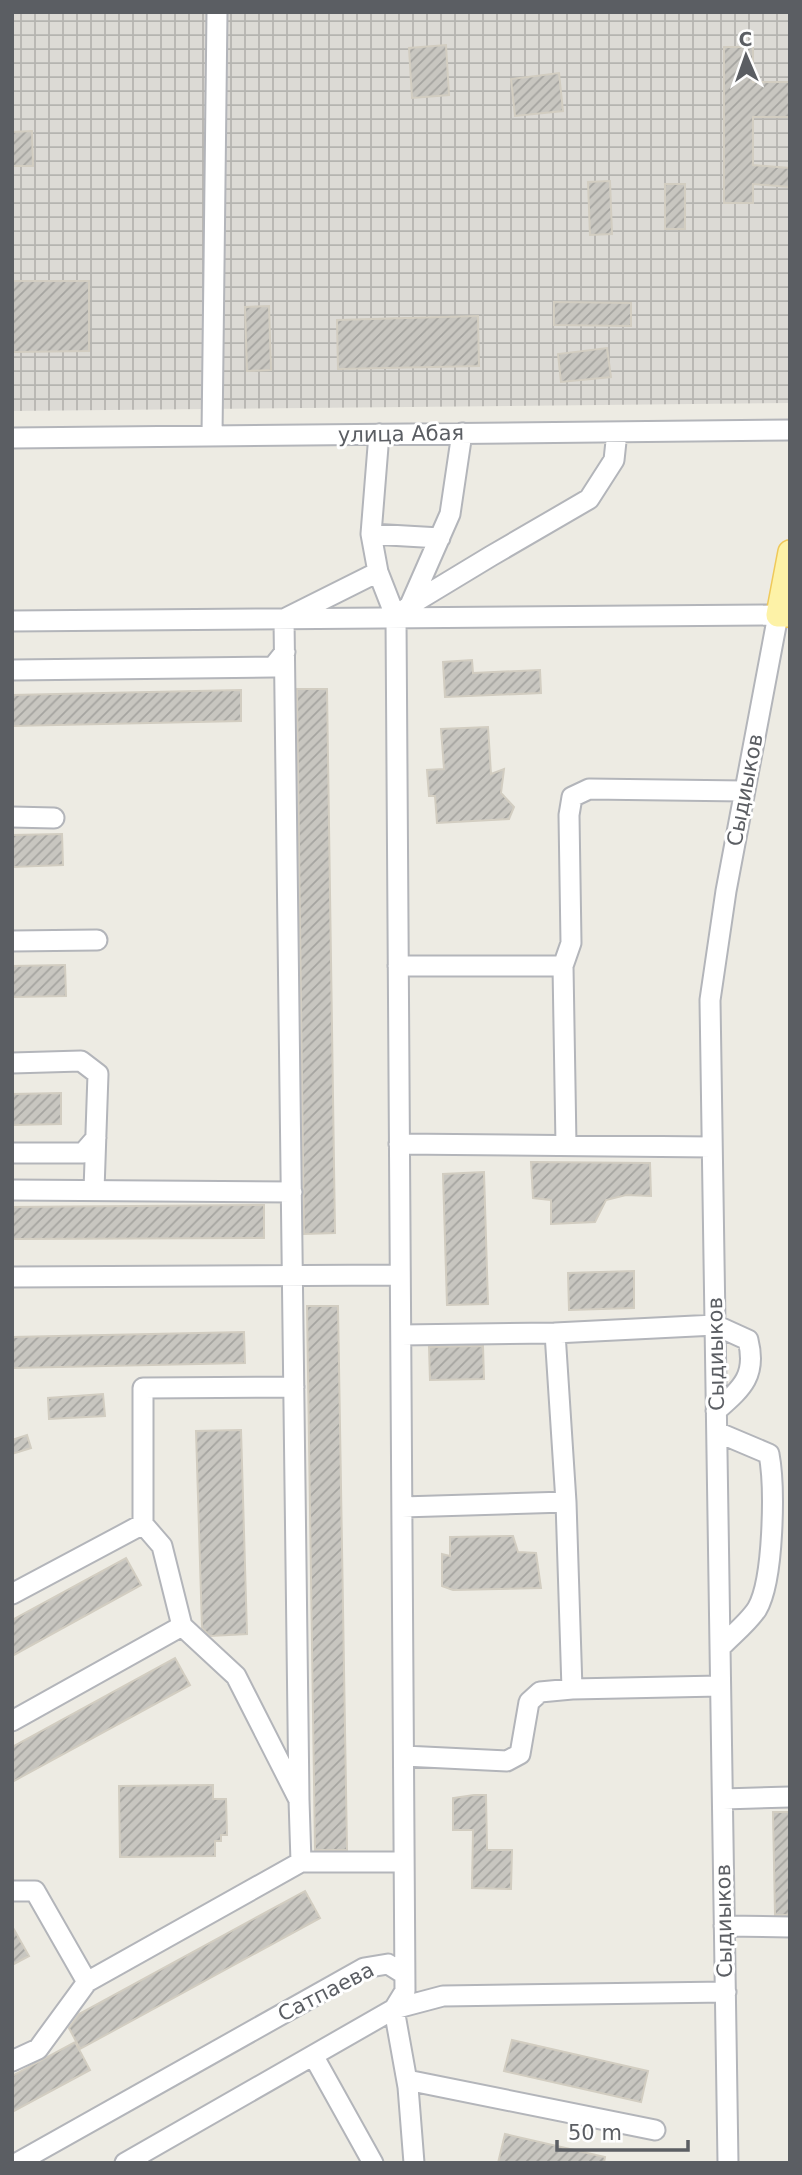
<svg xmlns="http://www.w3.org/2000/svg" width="802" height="2175" font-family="'DejaVu Sans',sans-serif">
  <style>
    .industrial { fill: url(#industrial-grid) }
    .building { fill: url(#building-hatch); stroke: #d2cdc1; stroke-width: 2 }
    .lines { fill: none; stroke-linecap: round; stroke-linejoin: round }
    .minor-casing { stroke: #b3b5ba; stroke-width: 23 }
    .major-casing { stroke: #efc95a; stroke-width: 26 }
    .minor { stroke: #fff; stroke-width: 19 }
    .major { stroke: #fdf2a7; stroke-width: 23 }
    .labels { text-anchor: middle; stroke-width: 6; stroke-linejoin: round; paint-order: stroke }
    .street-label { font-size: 21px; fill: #5b5e63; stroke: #fff }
  </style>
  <defs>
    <pattern id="industrial-grid" width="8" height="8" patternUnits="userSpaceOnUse" patternTransform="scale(1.75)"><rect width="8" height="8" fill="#dcdad5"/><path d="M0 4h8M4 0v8" fill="none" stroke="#b5b4b0"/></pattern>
    <pattern id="building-hatch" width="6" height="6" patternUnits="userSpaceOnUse" patternTransform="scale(1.75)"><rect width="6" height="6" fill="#c8c6c0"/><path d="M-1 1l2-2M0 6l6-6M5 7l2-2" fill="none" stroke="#a5a4a0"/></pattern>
  </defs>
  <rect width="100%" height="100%" fill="#edebe3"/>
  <path class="industrial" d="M12,12H790V403L12,411Z"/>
  <path class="building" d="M446,45L449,95L412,98L409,48Z
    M724,47H753V82H790V117H753V165L790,168V187L753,184V203H724Z
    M559,73L563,111L515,116L511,79Z
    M32,131L33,166H12V132Z
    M610,181L612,234L590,235L588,182Z
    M665,184H685V229H665Z
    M12,281H89V351L12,352Z
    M554,302L631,303V326L554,325Z
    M269,306L271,370L247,371L245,307Z
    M478,316L479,366L338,369L337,320Z
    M607,348L611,377L561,382L558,354Z
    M472,660L473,673L540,670L541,693L445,697L443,662Z
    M297,689H327L335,1233L304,1234Z
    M241,690V721L12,726V695Z
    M488,727L491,774L504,769L501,793L514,807L509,819L437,823L435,796H429L427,770L444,769L441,729Z
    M62,834L63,865L12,867V835Z
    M65,965L66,996L12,997V966Z
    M61,1093V1124L12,1125V1094Z
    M531,1162L650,1163L651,1196L626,1195L606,1200L595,1222L551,1224V1200L533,1198Z
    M484,1172L488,1304L447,1305L443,1174Z
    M264,1205V1238L12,1239V1207Z
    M634,1271V1308L569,1310L568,1273Z
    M307,1306H338L347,1850H315Z
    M244,1332L245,1363L12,1368V1337Z
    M483,1346L484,1379L430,1380L429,1347Z
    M103,1394L105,1416L49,1419L48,1398Z
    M241,1430L247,1634L210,1636L202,1628L196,1431Z
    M27,1435L31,1448L12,1454V1440Z
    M513,1536L518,1552L536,1553L541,1588L453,1590L442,1586V1554L450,1556V1537Z
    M126,1558L141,1585L12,1656V1620Z
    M175,1658L190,1685L12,1782V1747Z
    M213,1785V1799H226L227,1835H221V1841H215V1856L120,1857L119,1786Z
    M474,1795H486L487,1850H512L511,1889L472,1888L473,1830H453V1798Z
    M773,1812H790V1915H775Z
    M305,1891L320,1918L80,2049L69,2028L79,2014Z
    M12,1926L29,1956L12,1965Z
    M512,2040L648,2071L641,2102L504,2071Z
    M75,2042L90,2070L12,2112V2076Z
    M505,2134L605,2157L604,2163H498Z"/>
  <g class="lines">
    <g class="minor-casing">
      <path id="minor" d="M212,436L217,12
        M12,438L790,430
        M371,534L440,538
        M410,605L450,514L462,433
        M396,618L410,605L491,556L589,499L614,460L617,432
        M12,621L778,615L726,891L710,1000L728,2163
        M12,670L273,667L285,652
        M12,817L54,818
        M12,941L97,940
        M398,966H563
        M12,1063L81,1061L98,1074L94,1190
        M399,1144L712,1147
        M566,1145L563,966L571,943L569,815L572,797L589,789L744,791
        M12,1153H83L96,1138
        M12,1190L292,1192
        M12,1277L400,1275
        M555,1333L715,1325L748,1340C757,1376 742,1388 716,1411
        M401,1335L555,1333L566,1502L572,1689L720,1686
        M717,1432L769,1454C775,1486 774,1580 757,1609C748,1623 731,1636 720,1648
        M402,1507L566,1502
        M143,1524V1388L294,1387
        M12,1594L143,1524L162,1546L182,1626L236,1676L299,1800L301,1862
        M12,1721L182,1626
        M404,1756L507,1761L520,1754L529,1702L540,1692L572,1689
        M723,1799L790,1797
        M299,1800L284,619L378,572L371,534L379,434
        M12,1891H35L87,1982L301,1862H404
        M724,1926L790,1927
        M394,2009L443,1996L726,1992
        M394,2009L408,2087L414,2163
        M314,2057L373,2163
        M12,2061L38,2049L87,1982
        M407,2080L655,2130
        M17,2163L364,1968L388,1964L404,1974
        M125,2163L394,2009L405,1991L396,618L378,572"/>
    </g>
    <g class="major-casing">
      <path id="major" d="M790,552L778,615H790"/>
    </g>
    <use href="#minor" class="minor"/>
    <use href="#major" class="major"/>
  </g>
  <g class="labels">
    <g class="street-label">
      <text transform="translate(401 434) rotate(-1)" y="7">улица Абая</text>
      <text transform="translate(745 790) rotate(-79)" y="7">Сыдиыков</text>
      <text transform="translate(716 1354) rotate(-91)" y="7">Сыдиыков</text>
      <text transform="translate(724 1921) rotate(-91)" y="7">Сыдиыков</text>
      <text transform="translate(326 1992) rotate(-27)" y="7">Сатпаева</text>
    </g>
  </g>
  <rect width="802" height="2175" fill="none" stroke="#5b5e63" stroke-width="28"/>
  <g transform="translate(746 56) rotate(358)" stroke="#ffffff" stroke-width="5" paint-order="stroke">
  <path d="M0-5L12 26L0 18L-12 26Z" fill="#5b5e63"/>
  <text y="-10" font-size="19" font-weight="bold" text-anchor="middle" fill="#5b5e63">С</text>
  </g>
  <path d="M557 2140v10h131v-10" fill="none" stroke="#5b5e63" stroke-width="3.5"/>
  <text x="568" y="2140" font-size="21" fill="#5b5e63" stroke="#ffffff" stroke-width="5" paint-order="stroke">50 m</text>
</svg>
